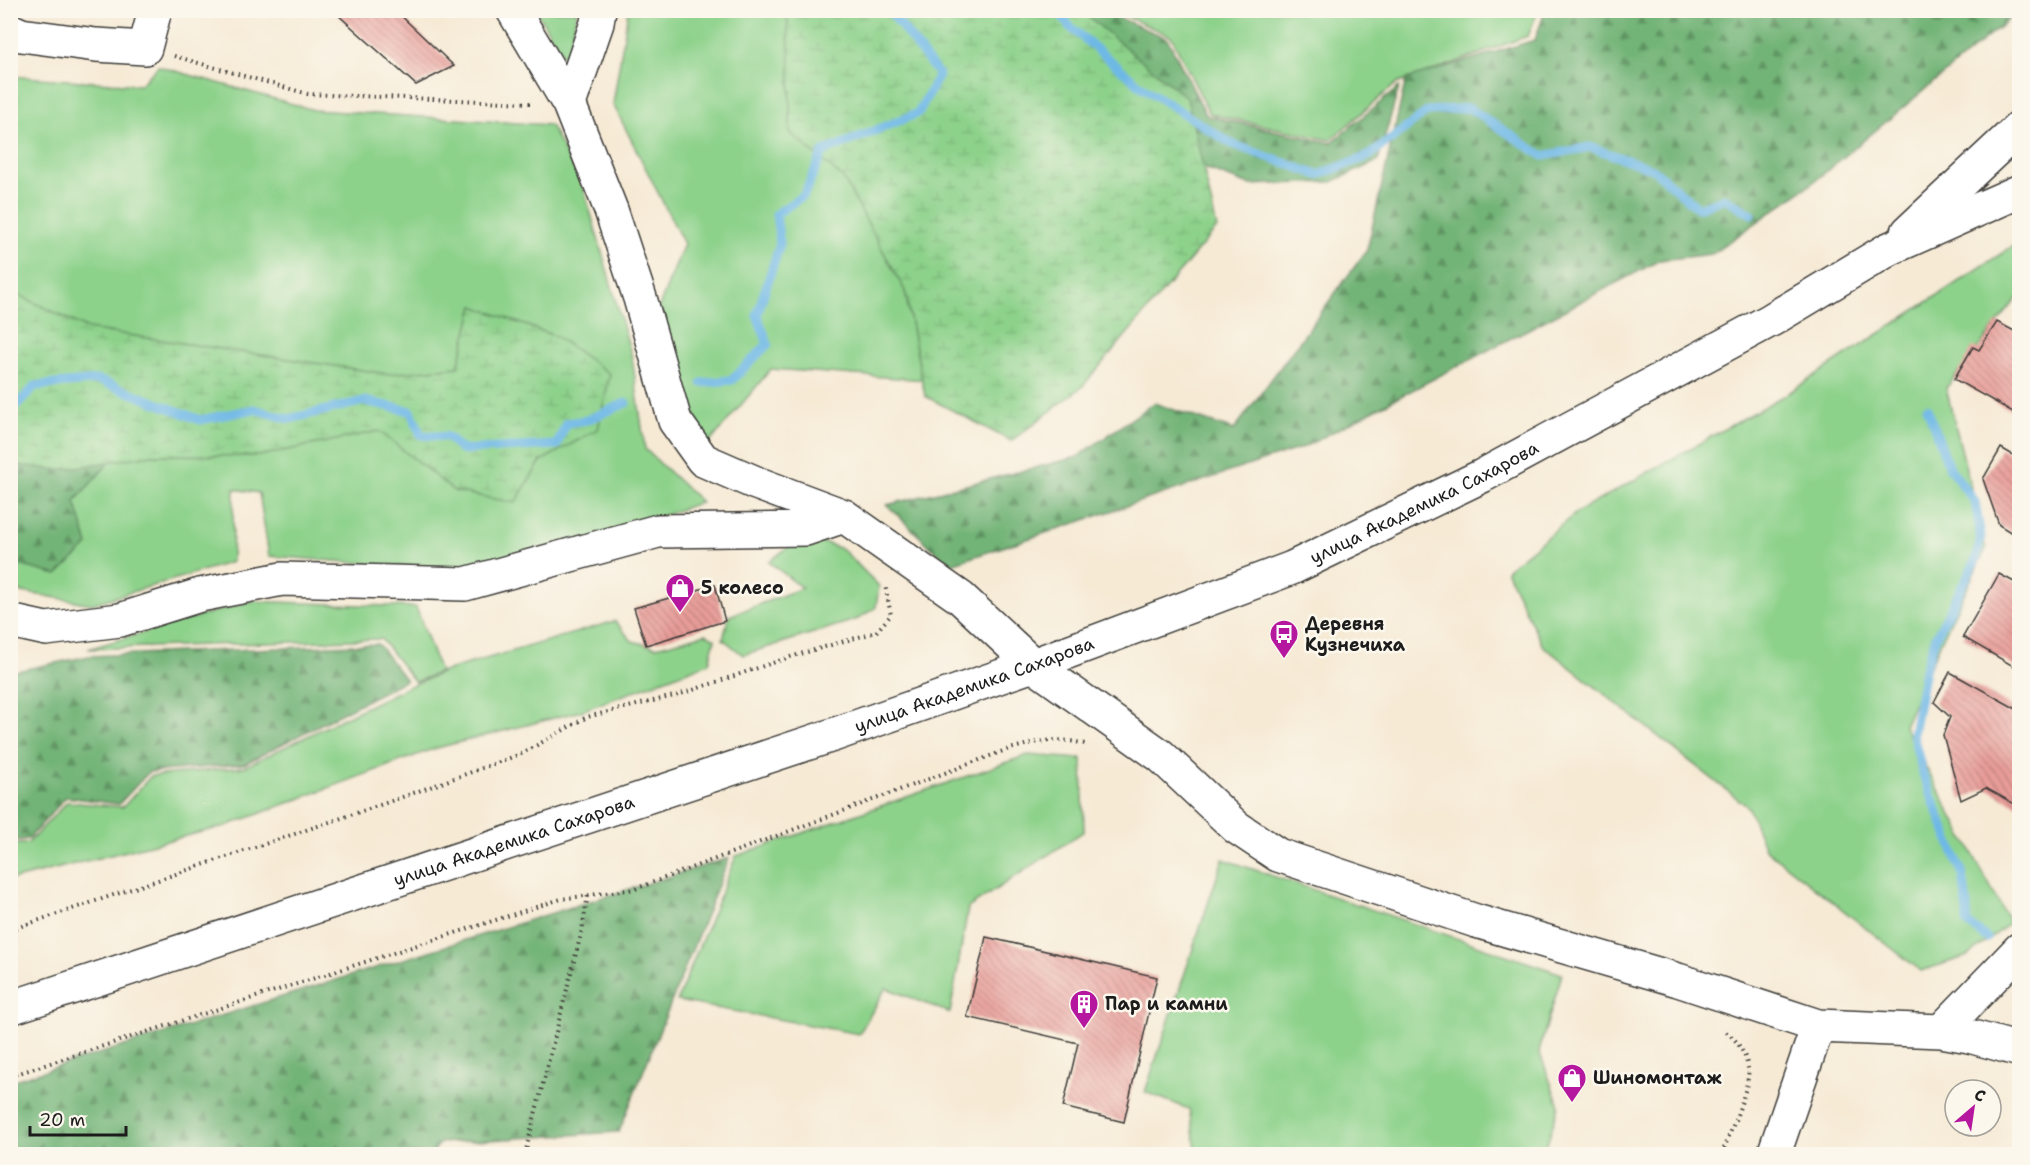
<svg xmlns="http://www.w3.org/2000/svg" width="2030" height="1165" font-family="'Shantell Sans',sans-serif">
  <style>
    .grass { fill: #8dd28b; stroke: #547754; stroke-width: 1.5 }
    .forest { fill: url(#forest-firs); stroke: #47684a; stroke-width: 1.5 }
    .wetland { fill: url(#wetland-marsh); stroke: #547754; stroke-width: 1.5 }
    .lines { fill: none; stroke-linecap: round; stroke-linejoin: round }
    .stream { stroke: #6eb8e6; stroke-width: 9 }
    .building { fill: url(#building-back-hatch) }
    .minor-casing { stroke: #3d3b38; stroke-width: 36 }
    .major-casing { stroke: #3d3b38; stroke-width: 36 }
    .path { stroke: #3d3b38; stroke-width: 4; stroke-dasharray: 1.5 4.5; stroke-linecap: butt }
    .minor { stroke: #fff; stroke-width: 33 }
    .major { stroke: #fff; stroke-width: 33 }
    .labels { text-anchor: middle; stroke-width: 5; stroke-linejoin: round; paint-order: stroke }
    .street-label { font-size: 18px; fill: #1c1c1c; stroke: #fbf7ec }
    .poi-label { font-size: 18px; font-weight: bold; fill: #1c1c1c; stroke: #fbf7ec; text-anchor: start }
  </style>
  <defs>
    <pattern id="forest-firs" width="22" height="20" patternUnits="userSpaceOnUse" patternTransform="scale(1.5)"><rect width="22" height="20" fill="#72b477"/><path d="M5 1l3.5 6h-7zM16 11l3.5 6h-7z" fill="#5d9261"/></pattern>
    <pattern id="wetland-marsh" width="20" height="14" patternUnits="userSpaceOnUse" patternTransform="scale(1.5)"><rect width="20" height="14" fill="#8dd28b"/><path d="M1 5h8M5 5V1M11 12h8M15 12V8" fill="none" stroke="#79b477"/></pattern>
    <pattern id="building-back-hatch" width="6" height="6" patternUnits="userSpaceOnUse" patternTransform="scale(1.5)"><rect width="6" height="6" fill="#e99d99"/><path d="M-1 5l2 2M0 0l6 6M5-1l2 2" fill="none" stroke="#bc7f7c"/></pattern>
  </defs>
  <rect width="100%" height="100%" fill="#fbf7ec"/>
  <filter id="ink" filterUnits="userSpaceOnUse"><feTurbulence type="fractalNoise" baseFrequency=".0167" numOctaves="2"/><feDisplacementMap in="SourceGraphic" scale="12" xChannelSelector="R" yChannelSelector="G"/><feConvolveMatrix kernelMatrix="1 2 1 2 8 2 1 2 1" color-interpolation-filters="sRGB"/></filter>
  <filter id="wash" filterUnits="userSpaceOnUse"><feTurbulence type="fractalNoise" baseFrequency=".008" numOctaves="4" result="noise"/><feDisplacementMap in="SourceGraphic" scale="24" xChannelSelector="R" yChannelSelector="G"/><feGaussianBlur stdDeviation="1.35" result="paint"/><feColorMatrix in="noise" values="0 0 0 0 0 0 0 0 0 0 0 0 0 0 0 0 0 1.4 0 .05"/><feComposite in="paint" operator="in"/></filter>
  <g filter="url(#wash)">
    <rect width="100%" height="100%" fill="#f6ead5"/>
    <path class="grass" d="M1413,10L1420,14L1421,10L1538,11L1528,36L1396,84L1330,140L1210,114L1171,36L1114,11Z
      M536,11H577L567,62Z
      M628,11H1009L940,381L771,369L706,447L658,309L684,244L613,104Z
      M158,66L314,110L550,125L583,186L632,357L645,449L701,502L505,574L269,556L259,493L234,489L232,562L92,604L11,590L10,76L140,85Z
      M2019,242V296L1946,388L1986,549L1943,637L1904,726L2010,923L1968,956L1921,971L1765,849L1748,807L1542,645L1506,570L1576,513L1790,392Z
      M803,535L842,549L879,586L876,607L858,619L743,655L723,639L729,616L802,588L769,562Z
      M251,601L416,607L440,672L415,682L381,639L88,649Z
      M615,621L632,641L656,647L706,634L715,639L709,663L581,711L433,749L226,826L11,880L10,845L28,843L67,802L123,807L151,776L244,767L405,688L451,669Z
      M1028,755L1082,759L1084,831L968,908L950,1013L886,988L859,1034L677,1001L736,856Z
      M1223,859L1562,974L1539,1051L1559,1105L1544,1154H1197L1189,1109L1145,1092Z"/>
    <path class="forest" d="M1029,11H1103L1167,38L1207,116L1331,143L1399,87L1378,161L1332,182L1249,185L1182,160Z
      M1545,11H2019L1815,181L1712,254L1660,260L1304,447L949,565L887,505L1077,457L1154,403L1234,430L1367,250L1406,79L1535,40Z
      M10,427L108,435L107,465L75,501L88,545L57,575L11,563Z
      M378,644L406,680L244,764L149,772L119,804L66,797L28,839L11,841V672L89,656Z
      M729,858L619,1132L440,1143L432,1154H11V1081Z"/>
    <path class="wetland" d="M787,11H1081L1187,98L1217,228L1082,387L1011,441L925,396L905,291L843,178L790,133V63Z
      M11,291L88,329L388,374L458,367L474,306L557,337L610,374L598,429L541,461L515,503L454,491L379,431L259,456L152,455L58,470L11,464Z"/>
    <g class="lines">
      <path class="stream" d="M1059,10L1069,26L1142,87L1232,144L1318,175L1369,156L1428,111L1469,108L1543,156L1590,147L1653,169L1698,208L1725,198L1751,214
        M702,383L732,380L768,344L757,315L780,244L776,214L804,195L823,152L918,113L939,75L889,10
        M1927,408L1949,467L1975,502L1981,537L1976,560L1936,636L1925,669L1913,734L1923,775L1963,875L1967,906V923L1987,938
        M10,412L35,386L98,380L200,420L254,409L289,419L364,401L411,411L421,435L448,437L461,450L557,445L566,423L587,420L626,403"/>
    </g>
    <g id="blocks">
      <path class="building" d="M339,10H395L454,66L416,85L336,13Z
        M1997,322L2020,334V416L1954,379L1973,347L1979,350Z
        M2001,448L2020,459V538L1999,525L1983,479Z
        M1999,574L2020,585V670L1963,637Z
        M715,585L725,621L646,645L634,608Z
        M1950,672L2020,711V807L1986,788L1961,800L1943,735L1950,717L1934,702Z
        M986,937L1157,977L1124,1122L1063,1107L1078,1043L967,1017Z"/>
    </g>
  </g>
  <g filter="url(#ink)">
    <use href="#blocks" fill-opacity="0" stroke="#3d3b38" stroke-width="1.5"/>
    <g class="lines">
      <g class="minor-casing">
        <path id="minor" d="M513,10L569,104L611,210L640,298L675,421L703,460L756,483L844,516L961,598L1033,665L1161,756L1236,827L1278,855L1476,921L1678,980L1818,1026L1941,1031L1969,1036L2020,1050
          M10,30L21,35L96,45L145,48L155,10
          M569,104L597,23L599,10
          M10,621L46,629L120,620L200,595L282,579L465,584L658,531L806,529L844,516
          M1941,1031L2020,949
          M1774,1154L1818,1026"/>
      </g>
      <g class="major-casing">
        <g id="major">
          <path d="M1908,232L2020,127"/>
          <path id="s1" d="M10,1008L833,735L1033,665L1292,568L1482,476L1771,320L1889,249L2020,191"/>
        </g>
      </g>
      <path class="path" d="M174,56L308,94L531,103
        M10,930L383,804L521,754L587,717L678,695L790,657L876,632L891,615L885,585
        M10,1076L561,899L635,889L1006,750C1036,742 1054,736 1085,744
        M525,1154L582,930L588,895
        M1722,1154C1728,1137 1752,1083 1748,1068C1746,1055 1737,1039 1726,1032"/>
      <use href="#minor" class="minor"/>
      <use href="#major" class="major"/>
    </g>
  </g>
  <defs>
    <g id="shop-pin" transform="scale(1.5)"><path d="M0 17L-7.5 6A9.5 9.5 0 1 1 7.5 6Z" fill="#b5179e" stroke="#fbf7ec"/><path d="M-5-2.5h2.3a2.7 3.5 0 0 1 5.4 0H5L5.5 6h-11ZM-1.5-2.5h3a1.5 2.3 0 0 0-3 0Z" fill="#fff"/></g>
    <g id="bus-pin" transform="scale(1.5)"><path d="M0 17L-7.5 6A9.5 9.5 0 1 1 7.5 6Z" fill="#b5179e" stroke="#fbf7ec"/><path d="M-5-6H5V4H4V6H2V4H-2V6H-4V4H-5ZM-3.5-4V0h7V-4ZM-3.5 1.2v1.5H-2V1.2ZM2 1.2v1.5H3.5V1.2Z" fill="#fff"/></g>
    <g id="building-pin" transform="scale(1.5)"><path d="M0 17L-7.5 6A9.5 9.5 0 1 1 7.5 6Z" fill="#b5179e" stroke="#fbf7ec"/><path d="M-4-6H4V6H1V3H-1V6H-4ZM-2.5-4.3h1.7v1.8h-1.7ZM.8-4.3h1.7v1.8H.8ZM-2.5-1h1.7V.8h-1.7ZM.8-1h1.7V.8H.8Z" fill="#fff"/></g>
  </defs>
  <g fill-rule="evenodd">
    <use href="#shop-pin" x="680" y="588"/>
    <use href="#bus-pin" x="1284" y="634"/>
    <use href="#building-pin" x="1084" y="1004"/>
    <use href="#shop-pin" x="1572" y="1078"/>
  </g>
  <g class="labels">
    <g class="street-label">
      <text dy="6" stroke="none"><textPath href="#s1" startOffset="1503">улица Академика Сахарова</textPath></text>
      <text dy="6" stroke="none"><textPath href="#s1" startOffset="1017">улица Академика Сахарова</textPath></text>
      <text dy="6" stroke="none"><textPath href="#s1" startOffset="531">улица Академика Сахарова</textPath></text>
    </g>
    <g class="poi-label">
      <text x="701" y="594">5 колесо</text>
      <text x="1305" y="630">Деревня<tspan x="1305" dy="21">Кузнечиха</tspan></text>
      <text x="1105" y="1010">Пар и камни</text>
      <text x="1593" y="1084">Шиномонтаж</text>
    </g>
  </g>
  <rect width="2030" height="1165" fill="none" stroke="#fbf7ec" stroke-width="36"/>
  <g transform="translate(1973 1108) rotate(29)"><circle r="28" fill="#fbf7ec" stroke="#a29f99" stroke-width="1.5"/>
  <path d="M0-4.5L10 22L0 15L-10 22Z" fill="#b5179e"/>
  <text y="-9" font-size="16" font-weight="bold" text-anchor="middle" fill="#1c1c1c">С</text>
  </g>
  <path d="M30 1126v9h96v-9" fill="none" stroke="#1c1c1c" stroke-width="3"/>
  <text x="39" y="1126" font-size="18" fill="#1c1c1c" stroke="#fbf7ec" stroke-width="4.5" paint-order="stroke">20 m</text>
</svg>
